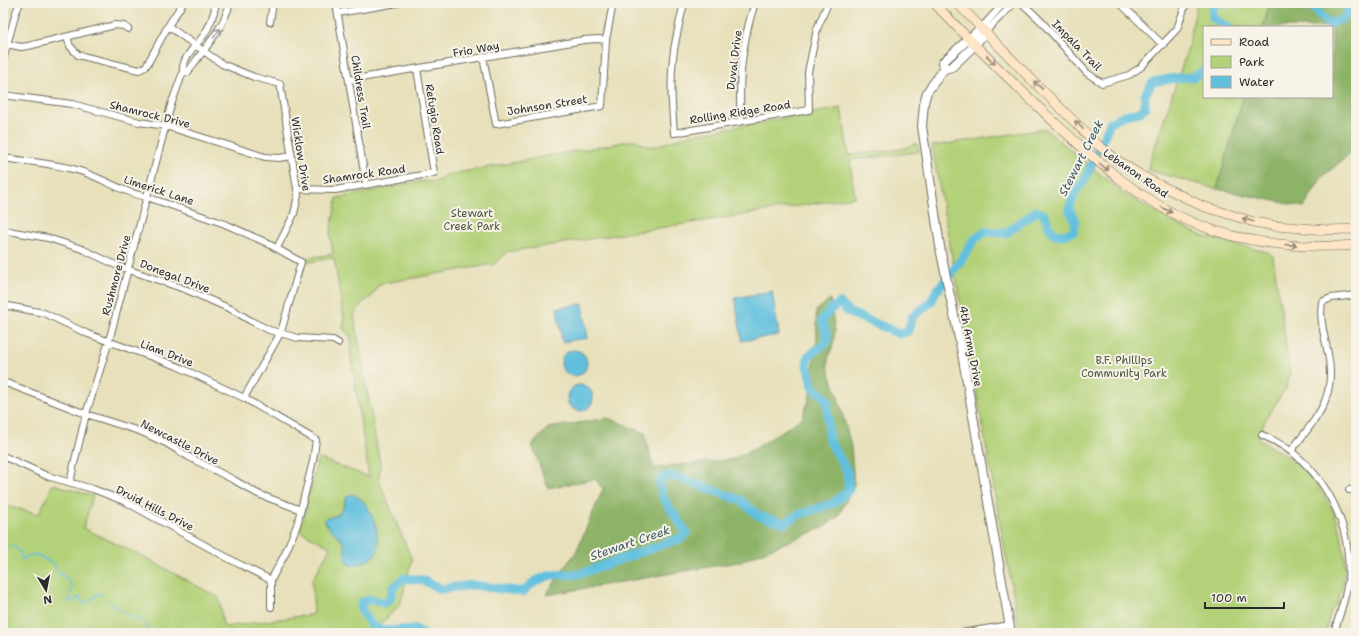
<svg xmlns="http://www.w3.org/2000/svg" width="1359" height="636" font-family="'Shantell Sans',sans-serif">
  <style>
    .green { fill: #b2d178; stroke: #6e7e52 }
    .forest { fill: #8db368; stroke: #5c6f4a }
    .water { fill: #60c0de; stroke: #467684 }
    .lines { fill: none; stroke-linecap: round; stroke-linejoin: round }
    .stream { stroke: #60c0de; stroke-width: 1.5 }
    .river { stroke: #60c0de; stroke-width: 9 }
    .minor-casing { stroke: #6d6a5d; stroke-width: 8 }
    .tertiary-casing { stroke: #6d6a5d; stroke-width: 10 }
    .secondary-casing { stroke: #6d6a5d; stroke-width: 10 }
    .minor { stroke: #fff; stroke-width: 6 }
    .tertiary { stroke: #fff; stroke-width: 8 }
    .secondary { stroke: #fde5c5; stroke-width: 9 }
    .oneway { stroke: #a0a0a0 }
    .oneway2 { stroke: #948878 }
    .labels { text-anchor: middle; stroke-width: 4; stroke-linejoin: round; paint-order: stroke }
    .street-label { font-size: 11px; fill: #2b2b2b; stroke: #f7f3e8 }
    .park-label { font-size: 11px; fill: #4d543e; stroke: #f7f3e8 }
    .water-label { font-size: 12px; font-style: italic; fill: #3b5861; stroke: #f7f3e8 }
  </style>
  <rect width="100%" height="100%" fill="#f7f3e8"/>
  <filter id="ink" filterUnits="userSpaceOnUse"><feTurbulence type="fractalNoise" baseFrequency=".025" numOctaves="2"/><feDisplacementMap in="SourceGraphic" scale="8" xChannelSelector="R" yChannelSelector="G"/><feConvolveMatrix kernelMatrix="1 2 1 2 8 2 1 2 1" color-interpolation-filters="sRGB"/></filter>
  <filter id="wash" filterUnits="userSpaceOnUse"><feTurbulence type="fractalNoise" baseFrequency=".012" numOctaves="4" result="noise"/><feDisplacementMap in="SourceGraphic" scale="16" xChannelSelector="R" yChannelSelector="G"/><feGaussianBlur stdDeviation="0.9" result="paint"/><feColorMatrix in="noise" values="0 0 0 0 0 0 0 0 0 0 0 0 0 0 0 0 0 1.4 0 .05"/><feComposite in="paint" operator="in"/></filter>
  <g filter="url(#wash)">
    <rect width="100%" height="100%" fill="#e7e0ba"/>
    <path class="green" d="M1197,3H1270L1263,27H1204V97H1243L1217,189L1147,170L1187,51Z
      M841,108L849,155L902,149L917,143L919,152L850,160L855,197L507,252L494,264L379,284L371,297L362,303L354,315L380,464L379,481L412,560L400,605L373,632L3,633V505L39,514L53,484L93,496L83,528L144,557L219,598L223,624L225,627L314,614L312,581L330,547L300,531L318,458L369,477L350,351C355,342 350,335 343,329L344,320L334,258L308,262L307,258L333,254L330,235L337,198L421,181C434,182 436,183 446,175L635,140L648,146H656L689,135Z
      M1045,129L1123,193L1171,221L1202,236L1267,252L1273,256L1290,373L1286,388L1266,418L1258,439L1296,462L1318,486L1333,510L1341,534L1345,560L1344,579L1338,602L1331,611L1325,633H1020L932,146Z"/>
    <path class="forest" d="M1270,3H1356V149L1322,177L1304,207L1217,189L1243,97H1332V27H1263Z
      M830,299L835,331L833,345L828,359V367L838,397L851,446L854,485L838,517L822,528L738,562L546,595L564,568L576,552L603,489L595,479L548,488L532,445L548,428L608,418L645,433L647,446L654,468L733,459L756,448L802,418L809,400L817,338L816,311Z"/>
    <path class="water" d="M772,291L779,335L742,341L735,298L751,295L754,297L756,294Z
      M583,304L588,338L562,342L557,308Z
      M561 363a13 13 0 1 1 26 0a13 13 0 1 1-26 0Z
      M567 398a13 13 0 1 1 26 0a13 13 0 1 1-26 0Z
      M352,494C369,500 377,524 378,540C378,544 379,549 376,553C371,560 361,564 352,566L347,563C345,556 346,547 342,541C337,534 325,526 324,519L337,515L341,511L343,508L347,496Z"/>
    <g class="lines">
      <path class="stream" d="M3,550L14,546L20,552L21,559L25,558L35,554L54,564L58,573L67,578L71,583L72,588L69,598V602H72L80,597L82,603C88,605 94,598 98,593L102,596
        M108,601L127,615L142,620L149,631L154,633
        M413,633L415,629"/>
      <path class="river" d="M1213,3V18L1228,27
        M1218,3H1242
        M1304,3L1310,4L1328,24L1343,19L1354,3
        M423,633L415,629L385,631L371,625L361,609L362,602L372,599L385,603L390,599L393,588L404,578L422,580L441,589L473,585L523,592L535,581L551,575L579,574L681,538L687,533L663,498L659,481L668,475L683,479L740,500L759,516L785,523L798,515L834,503L849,490L847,471L829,440L827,399L813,388L807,366L808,356L827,342V336L822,320L831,309L840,303L848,312L900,334L908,331L912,317L931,302L935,293L959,263L974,240L984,232L1006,233L1036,211L1045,215L1048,226L1055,234L1064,235L1074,231L1075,221L1069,209L1076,190L1084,181L1110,123L1124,115L1140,112L1145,107V95L1153,82L1176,78L1193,77L1204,71"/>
    </g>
  </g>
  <g filter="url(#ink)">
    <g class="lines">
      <g class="minor-casing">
        <path id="minor" d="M336,3L366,184
          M684,3C680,21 675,39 673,58C670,83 672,108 674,133L809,110L808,72L817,29L828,3
          M1022,3L1040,20L1087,73L1102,83L1129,75L1141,67L1177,29L1186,3
          M1120,3L1163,45
          M338,13L398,3
          M270,22L273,3
          M168,26L222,64L254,77L280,84L298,195L294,214L277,248
          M981,28L1004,3
          M985,32L1014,3
          M67,37L70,46L78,55L139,70L145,67L148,63L168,26L183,3
          M7,44L21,47L28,46L115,25L124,26L128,29
          M483,57L496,124L602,106L606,40L613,3
          M3,60L16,12L19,5L21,3
          M183,72H188C204,48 222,32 230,3
          M349,80L584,40L598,39L606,40
          M3,95L72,104L139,122L166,126L265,157L279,158L291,156
          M741,121C738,81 742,41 755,3
          M3,158C29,162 54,163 80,171C103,178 123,193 147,197L225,224L265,242L301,262L281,332L244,398
          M297,189L335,190L434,173L417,69
          M3,230L48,238L82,249L118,266L187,290L233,310L251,321L269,330L298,338L333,340L338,343
          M3,305L44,313L88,334L177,366L244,398L316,440L313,461L297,525L285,554L271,580V607
          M3,383L9,384L86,414L142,432L166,443L189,457L234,480L258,494L301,510
          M1262,435C1319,459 1353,519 1348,580C1346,598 1339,616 1334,633
          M1291,451C1316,418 1337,399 1328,354C1325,337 1319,320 1322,302L1331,298L1356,295
          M3,456L47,476L93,489L126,502L237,563L271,580
          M70,483L74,464L86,414L109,341L171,105L183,72C181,58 196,46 204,35C210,26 214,14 216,3
          M1349,490L1356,489
          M961,633L1010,625"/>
      </g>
      <g class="tertiary-casing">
        <path id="tertiary" d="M985,32L975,45L952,67L944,69L927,92L924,103L922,126L941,253L961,348L1011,633
          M944,69L943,62L981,28"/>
      </g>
      <g class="secondary-casing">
        <path id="secondary" d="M934,3C972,43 1012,82 1052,120C1095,160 1140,201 1196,224C1246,244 1302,249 1356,245
          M957,3L1029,77L1098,145L1117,160L1142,176L1202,206L1254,222L1276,226L1327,230L1356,229"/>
      </g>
      <use href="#minor" class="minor"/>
      <use href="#tertiary" class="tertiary"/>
      <use href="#secondary" class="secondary"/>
    </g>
    <defs><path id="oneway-shaft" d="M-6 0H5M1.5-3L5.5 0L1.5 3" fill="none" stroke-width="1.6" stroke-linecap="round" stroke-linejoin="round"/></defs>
    <use class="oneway" href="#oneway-shaft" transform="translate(217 33) rotate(-56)"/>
    <g class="oneway2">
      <use href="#oneway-shaft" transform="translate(991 60) rotate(44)"/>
      <use href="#oneway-shaft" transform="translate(1038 85) rotate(-136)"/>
      <use href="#oneway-shaft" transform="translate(1079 125) rotate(-135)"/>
      <use href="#oneway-shaft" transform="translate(1104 167) rotate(39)"/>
      <use href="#oneway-shaft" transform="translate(1167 210) rotate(27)"/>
      <use href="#oneway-shaft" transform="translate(1248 220) rotate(-164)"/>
      <use href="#oneway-shaft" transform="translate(1291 245) rotate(4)"/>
    </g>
  </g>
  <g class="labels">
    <g class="street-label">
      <text transform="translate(1077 45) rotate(46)" y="4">Impala Trail</text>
      <text transform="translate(476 49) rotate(-10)" y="4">Frio Way</text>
      <text transform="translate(734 60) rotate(-83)" y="4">Duval Drive</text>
      <text transform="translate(361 92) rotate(81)" y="4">Childress Trail</text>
      <text transform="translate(547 105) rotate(-9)" y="4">Johnson Street</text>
      <text transform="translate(740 112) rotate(-9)" y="4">Rolling Ridge Road</text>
      <text transform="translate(150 114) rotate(14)" y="4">Shamrock Drive</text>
      <text transform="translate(435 119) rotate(81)" y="4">Refugio Road</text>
      <text transform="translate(301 154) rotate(81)" y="4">Wicklow Drive</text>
      <text transform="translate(1136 173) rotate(35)" y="4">Lebanon Road</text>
      <text transform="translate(364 174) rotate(-8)" y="4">Shamrock Road</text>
      <text transform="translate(159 190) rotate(18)" y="4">Limerick Lane</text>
      <text transform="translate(116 275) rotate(-75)" y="4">Rushmore Drive</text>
      <text transform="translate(175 276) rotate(21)" y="4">Donegal Drive</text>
      <text transform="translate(971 346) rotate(79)" y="4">4th Army Drive</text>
      <text transform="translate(167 353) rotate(21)" y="4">Liam Drive</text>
      <text transform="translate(180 442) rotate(27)" y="4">Newcastle Drive</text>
      <text transform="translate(155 508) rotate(27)" y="4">Druid Hills Drive</text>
    </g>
    <g class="park-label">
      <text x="472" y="217">Stewart<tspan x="472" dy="13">Creek Park</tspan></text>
      <text x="1124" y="364">B.F. Phillips<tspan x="1124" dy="13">Community Park</tspan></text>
    </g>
    <g class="water-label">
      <text transform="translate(1081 158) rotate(-63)" y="4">Stewart Creek</text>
      <text transform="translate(630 543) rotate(-19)" y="4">Stewart Creek</text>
    </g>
  </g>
  <rect width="1359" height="636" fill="none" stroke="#f7f3e8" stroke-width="16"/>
  <rect x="1203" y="26" width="130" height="72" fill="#f7f3e8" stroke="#a5a39c"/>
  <rect x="1211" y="39" width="20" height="6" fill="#fde5c5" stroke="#a5a39c"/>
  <text x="1239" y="46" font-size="12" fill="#2b2b2b">Road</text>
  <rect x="1211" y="56" width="20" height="12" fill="#b2d178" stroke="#a5a39c"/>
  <text x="1239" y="66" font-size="12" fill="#2b2b2b">Park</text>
  <rect x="1211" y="76" width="20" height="12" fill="#60c0de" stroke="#a5a39c"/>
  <text x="1239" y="86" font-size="12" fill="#2b2b2b">Water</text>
  <g transform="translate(46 590) rotate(170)" stroke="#f7f3e8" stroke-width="3" paint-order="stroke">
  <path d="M0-3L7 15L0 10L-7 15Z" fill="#2b2b2b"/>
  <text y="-6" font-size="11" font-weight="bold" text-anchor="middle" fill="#2b2b2b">N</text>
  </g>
  <path d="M1205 602v6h79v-6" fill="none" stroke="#2b2b2b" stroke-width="2"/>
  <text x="1211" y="602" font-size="12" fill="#2b2b2b" stroke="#f7f3e8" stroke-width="3" paint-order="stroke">100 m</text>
</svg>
